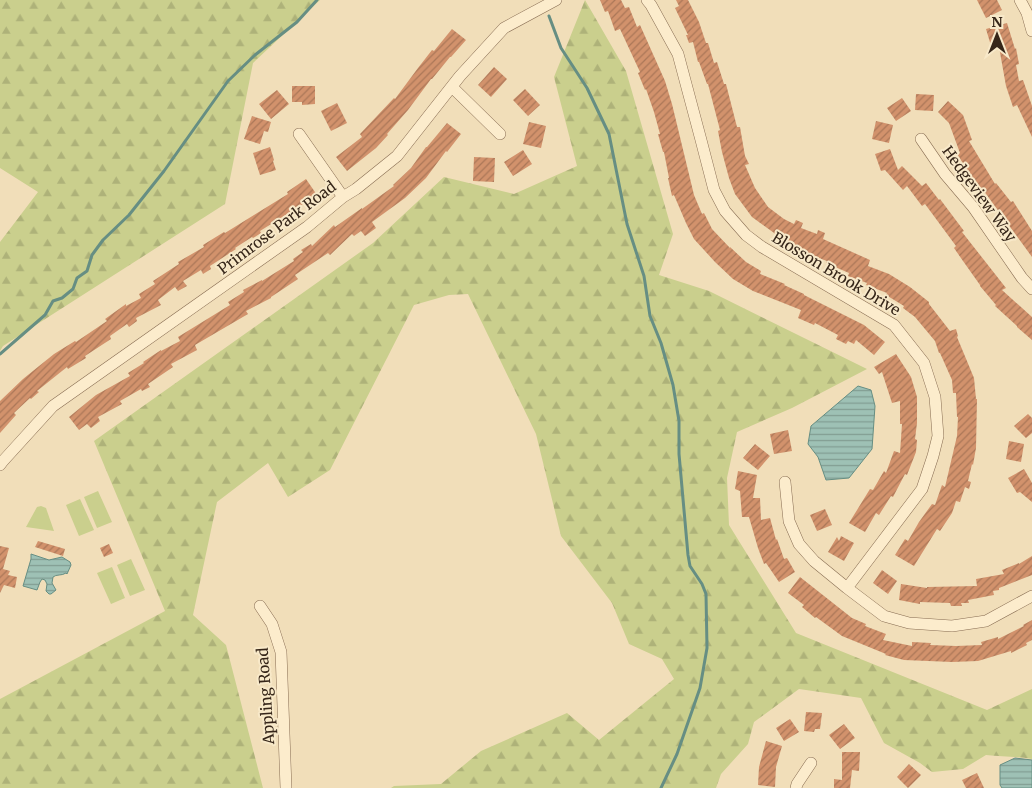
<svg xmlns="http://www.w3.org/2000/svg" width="1032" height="788" font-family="Merriweather,serif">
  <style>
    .green { fill: #cacf8d }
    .forest { fill: url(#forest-firs) }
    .water { fill: url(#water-rules); stroke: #668e83 }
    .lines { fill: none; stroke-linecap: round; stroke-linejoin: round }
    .stream { stroke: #668e83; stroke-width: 3 }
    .building { fill: url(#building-hatch) }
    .minor-casing { stroke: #886d53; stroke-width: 12 }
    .minor { stroke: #fceccc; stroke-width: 11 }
    .labels { text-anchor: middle; stroke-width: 4; stroke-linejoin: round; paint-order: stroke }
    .street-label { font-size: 15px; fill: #362619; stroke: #f8e9c9 }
  </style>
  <defs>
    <pattern id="forest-firs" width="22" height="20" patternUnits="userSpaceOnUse" patternTransform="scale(1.25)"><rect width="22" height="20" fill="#cacf8d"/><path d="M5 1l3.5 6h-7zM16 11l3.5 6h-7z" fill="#aeb279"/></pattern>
    <pattern id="water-rules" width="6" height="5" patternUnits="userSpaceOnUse" patternTransform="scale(1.25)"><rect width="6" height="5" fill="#9ec1b5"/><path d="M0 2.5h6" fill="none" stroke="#829d92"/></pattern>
    <pattern id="building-hatch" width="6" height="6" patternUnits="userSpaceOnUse" patternTransform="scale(1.25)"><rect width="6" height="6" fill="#d2926c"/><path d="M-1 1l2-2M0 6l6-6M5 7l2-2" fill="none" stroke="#ab7758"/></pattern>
  </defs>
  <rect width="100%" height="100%" fill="#f1deb9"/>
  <path class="green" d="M98,491L112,522L97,528L84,497Z
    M80,499L94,530L79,536L66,505Z
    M41,506L46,508L47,511L54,531L26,527L37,507Z
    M131,559L145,590L130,596L117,565Z
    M112,567L125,598L111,604L97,573Z"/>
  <path class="forest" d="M0,0H320L253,63L225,204L3,346L0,351V242L38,192L0,168Z
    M585,0L626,71L673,234L659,275L709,291L867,369L792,408L737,432L727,478L729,525L796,633L987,710L1032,689V759C1017,756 1002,757 986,755L963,769L932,772L920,763L884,743L861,698L799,689L754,722L748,744L721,774L716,788H391L394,786L441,784L481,751L567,713L599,740L674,679L662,659L629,644L612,603L561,536L536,434L468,294L449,295L414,305L330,470L288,497L268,463L217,502L193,615L226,645L263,788H0V699L165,611L94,441L373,243L444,177L514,194L577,166L554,77Z"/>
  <path class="water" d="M858,386L871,390L875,406L872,449L849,478L826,480L818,457L808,444L811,426Z
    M31,554L49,560L62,557L70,562L71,565L67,574L66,573C62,576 56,574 53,577L52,583L56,590L51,594H49L46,591L47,584L45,580L42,579L40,582L37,590L23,586L31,559Z
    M1015,758L1032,760V788H1002L1000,785V765Z"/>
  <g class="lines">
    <path class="stream" d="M549,16L561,48L587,88L609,134L627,224L644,276L650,316L661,343L673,385L679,421V454L688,555L690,566L702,584L706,594L707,648L700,688L677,754L661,788
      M0,354L45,315L53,301L62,298L73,289L77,278L87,271L92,255L103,240L129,215L164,171L228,81L255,55L297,22L317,0"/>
  </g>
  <path class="building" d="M600,0H621L625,8L629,7L637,27L640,25L665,81L672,104L694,195L702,214L704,213L712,229L730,248V247L746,262L761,271L760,274L785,284L784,285L804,294V295L864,325L885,342L874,355L856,340L854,344L848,341L846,344L836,339L838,335L815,323L814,325L798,318L801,310L753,291L733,279L715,262L694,239L686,223L674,195L672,196L668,178H669L664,152H663L658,134H660L654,112L646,89L645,90L638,73L640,72L620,29L615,31L608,11L605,12Z
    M676,0H688L699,22L706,43H708L714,63L717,62L724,84H726L737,127H740L745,156L749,164L745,165L755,188L768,207L784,219L794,224L796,220L803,223L801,228L817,234L818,230L825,233L823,239L870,260L868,266L889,274L910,287L929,302V304L950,331L956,329L958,336L957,337L974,378L976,399H977L976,448L973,465L972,464L968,481L971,482L969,489L965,487L960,502L956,501L952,513L940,531L937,529L914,566L895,555L905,539L908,541L919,522L932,504L935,505L942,485L945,487L957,436L958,417H957L956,393H953L952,380L940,353H939L935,341L915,317L903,308L904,306L886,295L887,293L866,285L867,283L848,276L849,273L826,263L827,261L802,252L803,249L780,239L781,238L752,217L735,194L729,178L722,152L718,131L720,130L708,84H707L699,62H698L693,42L689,43L686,35H688L675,8L679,6Z
    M977,0H997L1002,10L986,18Z
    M1007,23L1015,49L1016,48L1019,64L1016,65L1019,81L1023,80L1032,106V137L1017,105L1013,107L1006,86L999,47L992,49L986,29Z
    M452,29L466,40L451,57H450L432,79H431L408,110L387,134L388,135L376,148L347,171L336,157L362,137L360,134L394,98L395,99L418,68L432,50L434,51Z
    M494,67L507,79L491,97L478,85Z
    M292,86H315V104L302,105V102H292Z
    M525,89L540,105L528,116L513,100Z
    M277,90L289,104L271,119L259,104Z
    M916,94L934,95L933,111L915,110Z
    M902,98L911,111L896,121L887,108Z
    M948,101L963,115L972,140L969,141L995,184L996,183L1011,202L1013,201L1032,231V257L981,187L979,188L957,154L960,153L949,123L938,112Z
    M337,103L347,123L331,131L321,111Z
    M252,116L271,122L268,132L264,131L260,144L244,139Z
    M876,121L893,125L889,143L872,139Z
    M529,122L546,126L541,148L523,144Z
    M447,123L461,134L447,152L446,151L426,178L405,198L372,222L376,228L365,236L361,231L354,236L352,234L330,255L328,253L295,275L298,279L271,297V298L246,311L248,314L195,345L197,350L171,364L173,367L148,384L150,387L142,391L141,389L120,401L122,404L98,417L100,421L91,428L87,424L79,430L69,417L96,395L130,376L128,373L144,363L143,362L161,350V351L180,341L178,337L230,305L228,302L244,292L243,290L262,280V281L294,261L293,259L303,252L301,250L311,244L312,246L334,225L335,227L362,208V209L394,186L393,185L411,168L426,147H427Z
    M270,147L274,160L273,161L276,170L260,175L253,153Z
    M890,149L898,170L902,166L922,186L926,183L939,200L940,199L964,231L962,232L1006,288L1002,290L1032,317V340L1017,327V326L995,306L996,305L980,286V285L963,261L954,248L956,246L925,204L922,206L907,186L903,190L885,170L881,171L875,154Z
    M523,150L532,164L513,176L504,162Z
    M474,157L495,158L494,182L473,181Z
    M306,179L317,195L260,231L261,233L253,238L252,237L235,248L236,249L210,266L211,269L203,274L201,270L183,281L187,286L178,291L175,287L158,300L161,305L136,318L137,321L129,327L127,324L110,336L111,339L85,356L86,358L68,369L67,367L37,391L39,392L31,399L30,398L14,413L16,415L0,433V401L23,379L54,354L75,341L76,342L107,321L105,319L126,304V306L141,298L139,294L155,284L153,281L179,264L178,262L204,247L203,245L224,232L225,233L288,194L287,192Z
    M896,354L911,377L917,397V423L915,439L917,440L916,452L907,475L905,474L893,497L891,496L879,515L876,513L865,532L849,523L870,489L873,490L884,471L886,473L894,451L900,453L902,424H900V401L892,403L882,372L879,374L874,367Z
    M1028,414L1032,418V433L1026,438L1014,426Z
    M788,430L792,451L774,454L770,434Z
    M1009,441L1024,444L1021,462L1006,459Z
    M755,444L770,456L758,470L743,458Z
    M1024,469L1032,483V502L1020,492L1017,493L1008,478Z
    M738,471L757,475L753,498H760L761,520L770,518L776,540L777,539L784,559L787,558L795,572L779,582L766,563L764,564L758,548L749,517H742L740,491L735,489Z
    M825,509L832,525L817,531L810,515Z
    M841,536L854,543L844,561L828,552L837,537L839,541Z
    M38,541L65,549L63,556L35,547Z
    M109,544L113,553L104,557L100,548Z
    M0,546L9,548L3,569L10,571L8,575L17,577L15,588L4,585L0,593Z
    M1032,556V575L999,588V590L993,591L994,595L968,600L969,603H961L962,606H951L950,603L920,602V604L899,600L901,584L927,588V587L977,586L976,579L1004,574L1002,570L1019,563V564Z
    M882,570L897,581L888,594L873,583Z
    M800,577L852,618L866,624L865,626L886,634L883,640L912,646V642L931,643L930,645L956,646L982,645L981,642L998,637V639L1024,626L1023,625L1032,620V640L1026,643L1027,645L1011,653V651L978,661L952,662L904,660L885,655L886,654L842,636L816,617L815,618L802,607L804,605L788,593Z
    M806,712L822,713L820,729H815L814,732L804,731Z
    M790,719L799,732L784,741L776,728Z
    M844,724L855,738L840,749L829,735Z
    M766,741L782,746L776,767L775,787L758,785L759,767Z
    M842,752H860L859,771L852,770L850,788H834V779L842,780Z
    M909,764L921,775L908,788L897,777Z
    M977,773L984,788H966L962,780Z"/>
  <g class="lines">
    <g class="minor-casing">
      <path id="minor" d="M647,0L651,5L678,54L701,140L714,190L725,211L746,235L762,247L894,325L924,363L935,397L938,436L933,456L922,489L847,588
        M1020,0L1027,13L1032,31
        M452,87L500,134
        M299,134L343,197
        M921,139L945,174L973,207L1022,278L1032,289
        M0,465L3,461L53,406L307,227L343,197L356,189L397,156L460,76L504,28L556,0
        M785,482L789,521L799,544L814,561L847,588L884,616L909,623L952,626L986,621L1032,596
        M260,606L272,624L281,652L286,788
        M796,788L797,784L811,763"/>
    </g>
    <use href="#minor" class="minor"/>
  </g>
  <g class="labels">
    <g class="street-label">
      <text transform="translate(979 194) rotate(54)" y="5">Hedgeview Way</text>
      <text transform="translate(277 228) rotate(-37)" y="5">Primrose Park Road</text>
      <text transform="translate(836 274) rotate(31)" y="5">Blosson Brook Drive</text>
      <text transform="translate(266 696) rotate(-94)" y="5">Appling Road</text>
    </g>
  </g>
  <g transform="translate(997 35)" stroke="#f8e9c9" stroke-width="4" paint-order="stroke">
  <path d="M0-4L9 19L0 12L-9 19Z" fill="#362619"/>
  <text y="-8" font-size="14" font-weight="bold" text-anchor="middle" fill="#362619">N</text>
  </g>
</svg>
